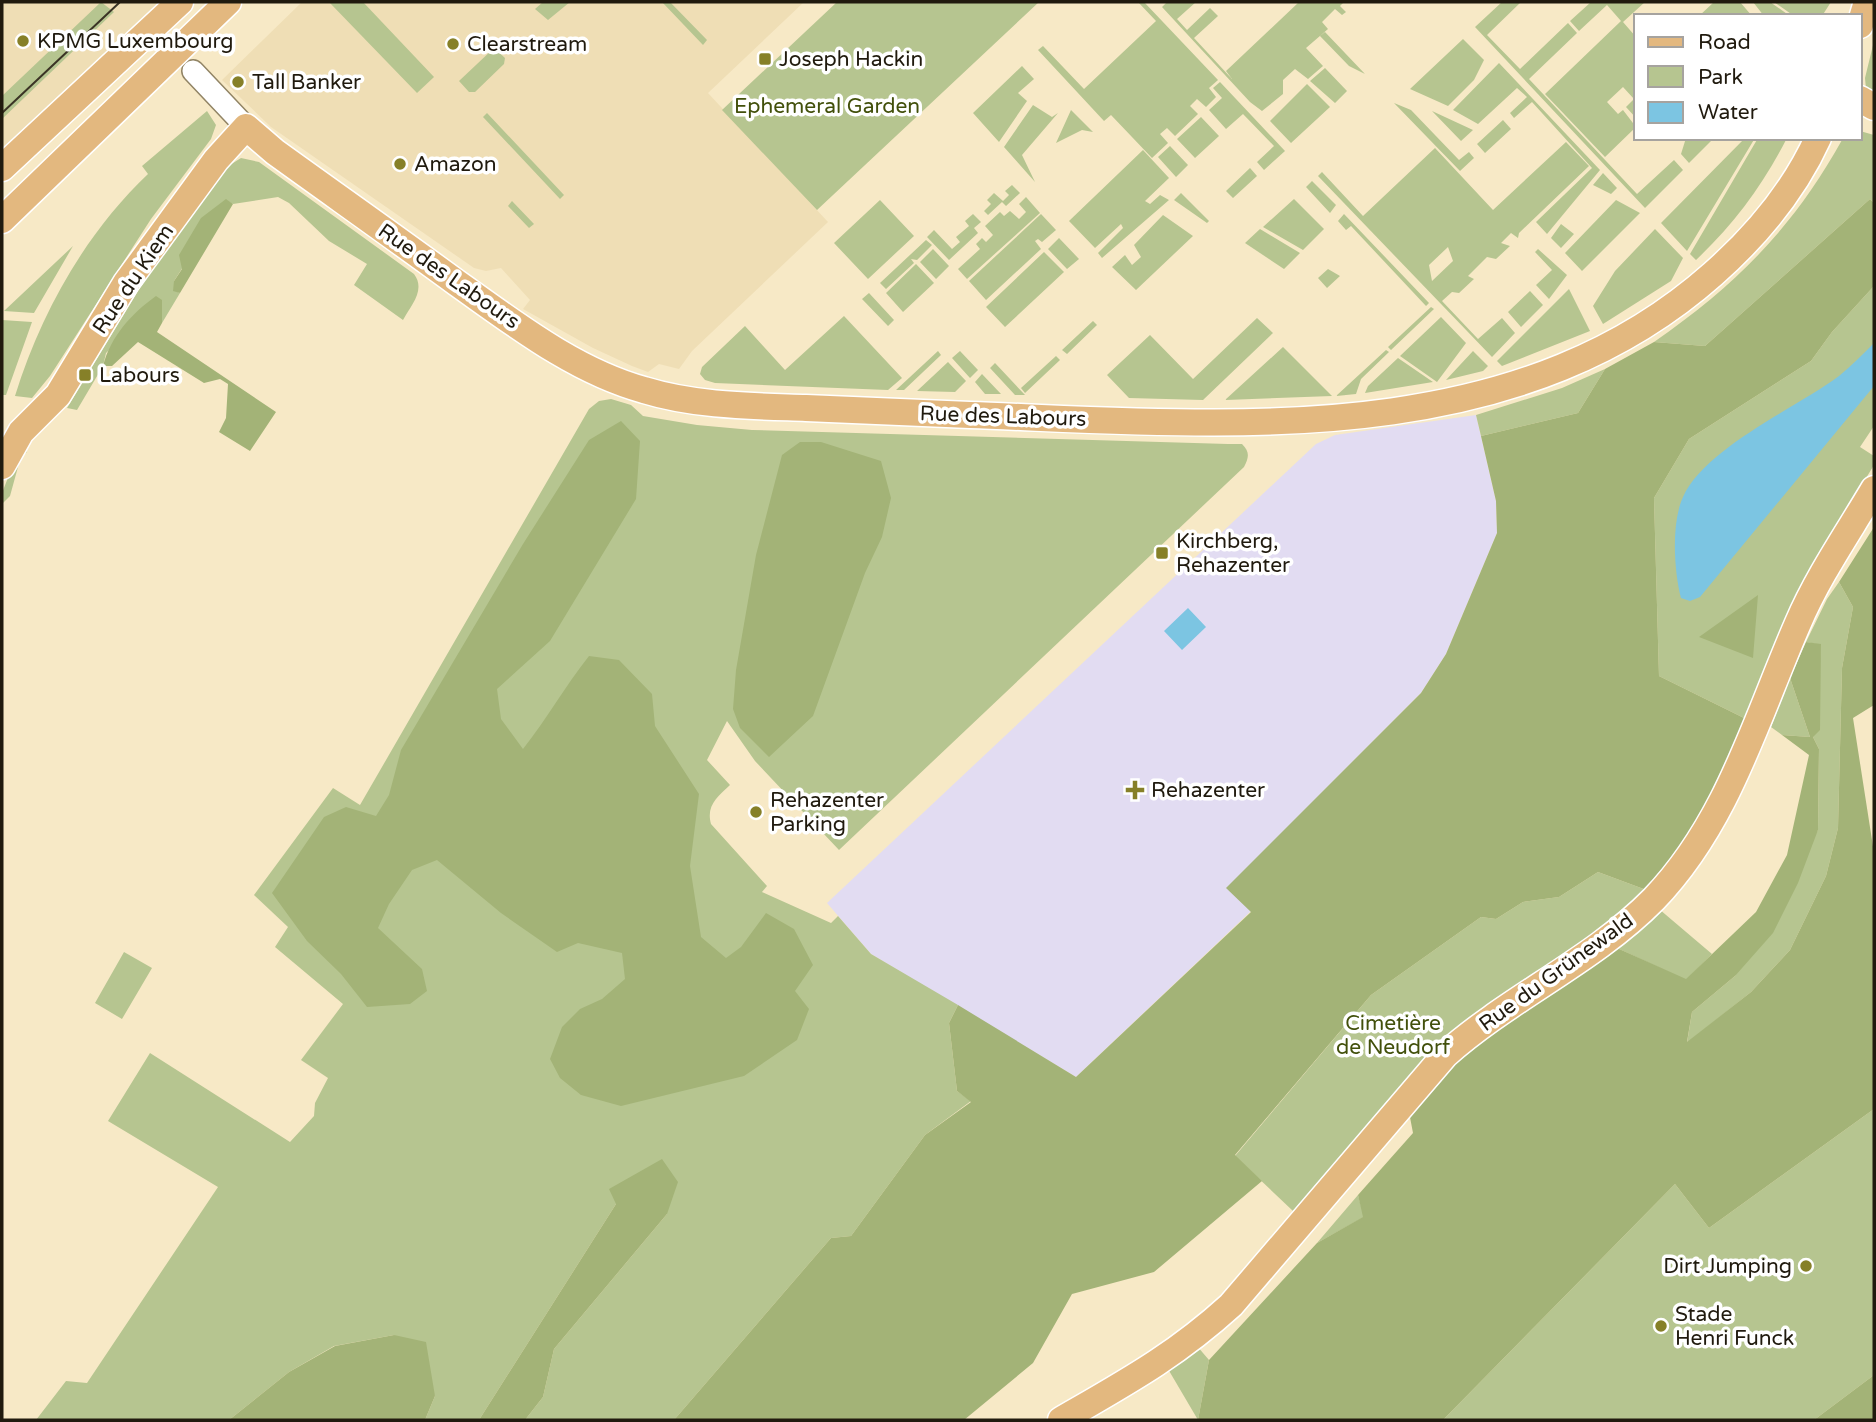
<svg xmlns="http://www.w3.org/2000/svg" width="1876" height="1422" font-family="'Varela Round',sans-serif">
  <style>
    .built { fill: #efdeb5 }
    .medical { fill: #e2dcf2 }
    .green { fill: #b6c590; fill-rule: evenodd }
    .forest { fill: #a3b377 }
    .water { fill: #7cc5e2 }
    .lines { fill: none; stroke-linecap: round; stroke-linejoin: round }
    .minor-casing { stroke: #918465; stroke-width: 24 }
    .major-casing { stroke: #fff; stroke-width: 29 }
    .minor { stroke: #fff; stroke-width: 21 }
    .major { stroke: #e3b87f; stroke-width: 26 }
    .tram { stroke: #3b3425; stroke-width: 2 }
    .poi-dot { fill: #868028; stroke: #fff; stroke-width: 2.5 }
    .labels { text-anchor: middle; stroke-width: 7; stroke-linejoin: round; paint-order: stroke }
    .poi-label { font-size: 21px; fill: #201a0e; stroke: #fff; text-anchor: start }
    .park-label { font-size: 21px; fill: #42500b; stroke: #fff }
    .street-label { font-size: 21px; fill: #201a0e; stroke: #fff }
  </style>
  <rect width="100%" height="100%" fill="#f7e9c6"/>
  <path class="built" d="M2,2H180L2,168Z
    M302,2H804L708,93L828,222L692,351L679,369L659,364L648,372L632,366L593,348L523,309L530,300L501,268L486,271L474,268L271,127L222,80Z"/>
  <path class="medical" d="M1476,415L1496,501L1497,533L1446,654L1421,693L1227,888L1251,911L1076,1077L871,954L827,903L1316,444L1335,435Z"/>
  <path class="green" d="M101,2L114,12L2,119V96Z
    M329,2H363L434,77L417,93Z
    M543,2H570L548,20L535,9Z
    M662,2H670L707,40L703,45Z
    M837,2H1039L817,210L722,110Z
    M1138,2H1144L1218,80L1209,88L1216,97L1206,107L1197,99L1190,106L1198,114L1175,136L1167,128L1160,134L1168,143L1152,158L1111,115L1104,121L1038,50L1043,46L1084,89L1156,21Z
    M1167,2H1196L1177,19L1187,30L1210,8L1218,16L1194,38L1232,79L1226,71L1299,2H1344L1340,6L1346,12L1342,15L1335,9L1322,22L1328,29L1306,48L1323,66L1308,79L1295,69L1283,80V94L1262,111L1250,102L1162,7Z
    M1502,2H1521L1487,35L1520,69L1568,23L1577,33L1529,79L1637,194L1674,160L1683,170L1645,208L1475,27Z
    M1591,2H1645L1623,22L1636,37V118L1626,107L1634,99L1623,87L1607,102L1618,114L1623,110L1636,127L1605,157L1545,94L1621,21L1607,5L1579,31L1570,21Z
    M1714,2H1740L1752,16H1699Z
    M1753,2H1770L1790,16H1764Z
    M1774,2H1831L1822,16H1794Z
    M1325,32L1365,74L1349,66L1320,36Z
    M1463,39L1484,60L1474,80L1448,106L1410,89Z
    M1874,41V93L1866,89L1865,78Z
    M494,48L505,58L504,64L475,92H469L459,81Z
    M1499,63L1600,170L1547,234L1536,222L1592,168L1532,102L1514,118L1510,113L1527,97L1517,88L1478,124L1453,110Z
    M1022,66L1034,79L1018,93L1027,101L999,142L973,113Z
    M1325,68L1347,91L1335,103L1310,81Z
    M1220,82L1285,151L1264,170L1257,162L1274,146L1243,114L1226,129L1209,110L1222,98L1213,88Z
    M1307,84L1330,107L1291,143L1270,121Z
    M1394,103L1411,110L1459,160L1469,152L1474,158L1460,171Z
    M1033,105L1052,117L1058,113L1022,155L1035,182L1004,147Z
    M1071,110L1093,132L1082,130L1056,143Z
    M207,111L216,125L211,139L151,219L50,376L32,398L15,396C41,312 86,233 148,174L142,166Z
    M1432,111L1473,130L1461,141Z
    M487,113L564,195L560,199L483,117Z
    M1201,117L1219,136L1195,158L1177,139Z
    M1503,120L1511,129L1485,153L1477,144Z
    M1860,131L1874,135V203L1870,199L1705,346L1654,342C1736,285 1793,228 1842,140L1860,138Z
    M1686,138H1714L1689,163L1681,154Z
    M1745,138H1755L1687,251L1661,223Z
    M1758,138H1787C1763,185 1734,224 1696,260L1690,254Z
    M1566,142L1589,166L1519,233L1518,238L1511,233L1501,243L1510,246L1496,259L1487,257L1468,276L1474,279L1459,293L1452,292L1442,301L1478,339L1502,318L1515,333L1492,357L1318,176L1322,172L1363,216L1435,148L1493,210ZM1448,247L1453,261L1432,281L1429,265Z
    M1170,146L1188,165L1176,177L1158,157Z
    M1143,150L1169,178L1145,201L1150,204L1160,195L1169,200L1102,258L1098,253L1123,228L1121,224L1095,248L1069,221Z
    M241,158L259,162L414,274C426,290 411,305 403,320L354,285L367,264L329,241L289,203L278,197L233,204L226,200L174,281V290L180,293L162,323V300L106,353L103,366L77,410L67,408L144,281L225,168Z
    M1250,168L1257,176L1233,198L1226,191Z
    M1603,173L1617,188L1611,194L1593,185Z
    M1312,181L1336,205L1330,213L1306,187Z
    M1012,185L1020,193L1006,206L1002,202L988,215L984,211L991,204L987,200L994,193L1003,201L1009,195L1005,191Z
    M1181,193L1209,221L1207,223L1174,200Z
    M1026,197L1040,213L967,279L958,269L980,249L976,244L982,238L986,242L993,235L985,226L1000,212L1004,216L1010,211L1019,219L1026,212L1019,204Z
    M1294,199L1324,229L1303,250L1263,227Z
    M880,200L914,236L868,279L834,243Z
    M1616,200L1640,213L1582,271L1565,253Z
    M512,201L534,224L529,228L508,206Z
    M973,214L981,222L974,228L978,233L949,260L927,237L934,230L952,249L960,242L956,237L969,226L965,221Z
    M1041,214L1056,230L1042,242L1038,239L1035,241L1041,249L986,300L969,281Z
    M1344,214L1429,303L1426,306L1351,226L1346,230L1338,221Z
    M1163,215L1193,236L1136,290L1112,267L1125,255L1132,265L1141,257L1134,245Z
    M1561,224L1574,234L1561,248L1551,238Z
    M1260,229L1300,253L1284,269L1245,243Z
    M1655,229L1683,258L1671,281L1603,324L1593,306L1615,271Z
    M1059,238L1079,259L1067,269L1048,249Z
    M926,240L932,245L917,260L911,259L914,263L886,289L880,283Z
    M73,246L34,313L4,311Z
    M933,249L949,266L936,279L920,262Z
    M1538,249L1567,275L1549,299L1536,285L1552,270L1535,252Z
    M1044,252L1064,272L1005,327L986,307Z
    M916,264L934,283L903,312L886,293Z
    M1328,269L1340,276L1327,288L1318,278Z
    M1874,286V426L1860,447L1874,456V465L1810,570L1746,719L1659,676L1654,498L1689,439L1811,361L1832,332Z
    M1569,289L1590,331L1502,366L1497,361Z
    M1530,291L1543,305L1521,327L1508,312Z
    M869,293L894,320L888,326L862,299Z
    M1431,307L1434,309L1391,350L1388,347Z
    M844,316L902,378L888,390L715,383L705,380L700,374L702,367L745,326L785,370Z
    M1441,317L1466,343L1437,382L1400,356Z
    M1257,318L1273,333L1203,400L1129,398L1107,375L1150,335L1193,379Z
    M2,320L32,322L6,395H2Z
    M1093,321L1097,325L1067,354L1062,350Z
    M1283,347L1332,396L1225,400Z
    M1386,350L1389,352L1361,379L1356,394L1336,396Z
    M938,351L941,355L904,390H896Z
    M960,351L978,370L970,378L952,358Z
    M1473,351L1488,366L1483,371L1446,380Z
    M1056,356L1060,360L1025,393L1021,388Z
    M1398,358L1433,382L1365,393L1368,386Z
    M948,362L966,381L955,392L917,391Z
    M995,363L1025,395H1015L990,368Z
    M1605,369L1578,413L1481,436L1476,415L1562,388Z
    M982,374L1001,394H985L975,382Z
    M611,399L631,405L643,416L697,425L752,430L1228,444H1242C1250,452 1249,457 1244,467L839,850L755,761L727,721L707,760L730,785C717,797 706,806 711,824L767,886L762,892L831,923L838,916L871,954L958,1005L949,1023L957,1091L971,1101L925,1135L851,1236L831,1238L674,1420H525L543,1397L554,1349L667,1214L616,1204L479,1420H425L435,1396L394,1335L334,1346L289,1372L229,1420H36L66,1381L87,1383L218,1187L108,1121L150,1053L290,1142L314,1116L315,1103L328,1078L301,1060L343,1004L275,947L288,927L254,895L333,788L360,805L589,409L599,401Z
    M20,447L27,452L21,456L10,496L2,504V493Z
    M1839,582L1853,607L1842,668L1838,828L1826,876L1790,950L1751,992L1687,1043L1692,1012L1735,976L1818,830L1819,749L1813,737L1821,645L1806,642L1827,599Z
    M1790,678L1810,737L1782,735L1771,727Z
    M1598,872L1649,891L1603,931L1433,1053L1293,1211L1235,1156L1371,995L1481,917L1496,919L1523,902L1559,897Z
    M1659,909L1712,954L1686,980L1617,948Z
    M124,952L152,968L122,1019L95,1003Z
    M1874,1109V1375L1814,1420H1443L1675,1184L1709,1228Z
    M1358,1195L1364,1217L1317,1243Z
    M1197,1346L1209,1360L1198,1420L1168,1369Z"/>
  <path class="forest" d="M226,199L233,204L180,293L173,291L174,281L182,269L179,255L201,218Z
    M1870,199L1874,203V286L1832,332L1811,361L1689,439L1654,498L1659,676L1746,719L1699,818L1649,891L1598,872L1559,897L1523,902L1496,919L1481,917L1371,995L1235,1155L1262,1181L1154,1272L1072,1294L1033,1363L964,1420H674L831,1238L851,1236L925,1135L971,1102L957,1091L949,1023L958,1005L1076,1077L1251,912L1226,888L1421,693L1446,654L1497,533L1496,501L1481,436L1578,413L1605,369L1654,342L1705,346Z
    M156,296L162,300V323L157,332L276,412L250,451L219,432L226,418L228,384L220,379L204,383L138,342L112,366H103C111,336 131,314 156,296Z
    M621,421L640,441L636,499L550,641L497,689L501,719L523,749C547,719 565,686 589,656L619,660L652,694L655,726L699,794L690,866L701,937L726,958L741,947L766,913L794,929L813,965L795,991L809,1009L797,1040L744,1076L621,1106L581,1095L560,1078L550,1059L562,1027L580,1009L602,999L625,979L622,953L578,943L557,952L501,913L437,860L412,870L389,904L378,928L422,969L427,991L410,1004L367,1007L341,974L307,941L272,893L324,817L346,807L376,816L389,795L401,750L523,544L589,440Z
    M800,442H821L881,461L891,498L882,537L865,573L813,716L769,757L740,728L733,709L736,670L756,555L782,455Z
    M1874,527V705L1853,718L1874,853V1109L1709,1228L1675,1184L1443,1420H1198L1209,1360L1317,1243L1363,1217L1358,1195L1413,1133L1409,1112L1454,1058L1617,948L1686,979L1756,912L1787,855L1809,755L1782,735L1810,737L1790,678L1806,642L1821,644L1820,730L1813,737L1819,749L1818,830L1798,883L1773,933L1735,976L1692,1012L1687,1042L1751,992L1790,950L1826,876L1838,828L1842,668L1853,607L1839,582Z
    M1758,595L1753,658L1699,637Z
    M662,1159L678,1182L667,1214L554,1349L543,1397L525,1420H479L616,1204L609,1189Z
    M394,1335L426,1342L435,1396L425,1420H229L289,1372L335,1346Z
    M1874,1375V1420H1814Z"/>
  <path class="water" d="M1874,343V386L1700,597L1690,601L1681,598C1674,571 1671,523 1683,497C1705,448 1796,408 1839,376C1851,366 1863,354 1874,343Z
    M1188,608L1206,627L1182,650L1164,631Z"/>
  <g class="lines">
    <g class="minor-casing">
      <path id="minor" d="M193,71L246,127"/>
    </g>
    <g class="major-casing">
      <path id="major" d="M1860,25L1867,2
        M1860,99L1874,107
        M2,168L180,2
        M2,220L228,2
        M2,466L21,432L58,395L126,283L216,160L246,127L275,152C336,196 397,239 457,283C515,324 575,371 644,390C696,406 752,406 806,408C861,410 916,413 970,415C1221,424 1510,454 1713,274C1756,236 1794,191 1818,138
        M1061,1420C1125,1383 1175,1356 1231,1305L1445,1055C1510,997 1593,961 1654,899C1728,822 1756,719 1798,623C1818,576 1848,533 1874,489"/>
    </g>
    <use href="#minor" class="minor"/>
    <use href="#major" class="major"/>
    <path class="tram" d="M2,113L120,2"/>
  </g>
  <g class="poi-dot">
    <circle cx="23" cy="41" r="7"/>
    <circle cx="453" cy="44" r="7"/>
    <rect x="758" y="52" width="14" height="14" rx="3.5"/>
    <circle cx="238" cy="82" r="7"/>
    <circle cx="400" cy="164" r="7"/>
    <rect x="78" y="368" width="14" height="14" rx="3.5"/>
    <rect x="1155" y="546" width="14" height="14" rx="3.5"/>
    <path d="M1131.5 779.5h7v7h7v7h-7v7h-7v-7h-7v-7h7z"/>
    <circle cx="756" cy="812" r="7"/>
    <circle cx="1806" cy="1266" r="7"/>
    <circle cx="1661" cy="1326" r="7"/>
  </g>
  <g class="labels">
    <g class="poi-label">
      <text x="37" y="48">KPMG Luxembourg</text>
      <text x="467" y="51">Clearstream</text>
      <text x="779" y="66">Joseph Hackin</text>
      <text x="252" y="89">Tall Banker</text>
      <text x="414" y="171">Amazon</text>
      <text x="99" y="382">Labours</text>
      <text x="1176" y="548">Kirchberg,<tspan x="1176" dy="24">Rehazenter</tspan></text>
      <text x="1151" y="797">Rehazenter</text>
      <text x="770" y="807">Rehazenter<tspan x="770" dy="24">Parking</tspan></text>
      <text x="1792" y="1273" text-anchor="end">Dirt Jumping</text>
      <text x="1675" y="1321">Stade<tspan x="1675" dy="24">Henri Funck</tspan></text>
    </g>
    <g class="park-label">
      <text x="827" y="113">Ephemeral Garden</text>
      <text x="1393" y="1030">Cimetière<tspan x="1393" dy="24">de Neudorf</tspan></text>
    </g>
    <g class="street-label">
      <text transform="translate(449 276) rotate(35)" y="7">Rue des Labours</text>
      <text transform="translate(133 279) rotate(-56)" y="7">Rue du Kiem</text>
      <text transform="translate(1003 416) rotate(2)" y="7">Rue des Labours</text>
      <text transform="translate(1556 972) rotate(-36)" y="7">Rue du Grünewald</text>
    </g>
  </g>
  <rect width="1876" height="1422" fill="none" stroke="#201a0e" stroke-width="7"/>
  <rect x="1634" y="14" width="228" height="126" fill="#ffffff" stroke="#a6a39f" stroke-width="2"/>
  <rect x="1648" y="37" width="35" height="10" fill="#e3b87f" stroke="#a6a39f" stroke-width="2"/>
  <text x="1698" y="49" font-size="21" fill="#201a0e">Road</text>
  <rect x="1648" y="66" width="35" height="21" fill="#b6c590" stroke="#a6a39f" stroke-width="2"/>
  <text x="1698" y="84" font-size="21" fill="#201a0e">Park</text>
  <rect x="1648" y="102" width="35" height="21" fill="#7cc5e2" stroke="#a6a39f" stroke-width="2"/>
  <text x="1698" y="119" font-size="21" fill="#201a0e">Water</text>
</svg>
